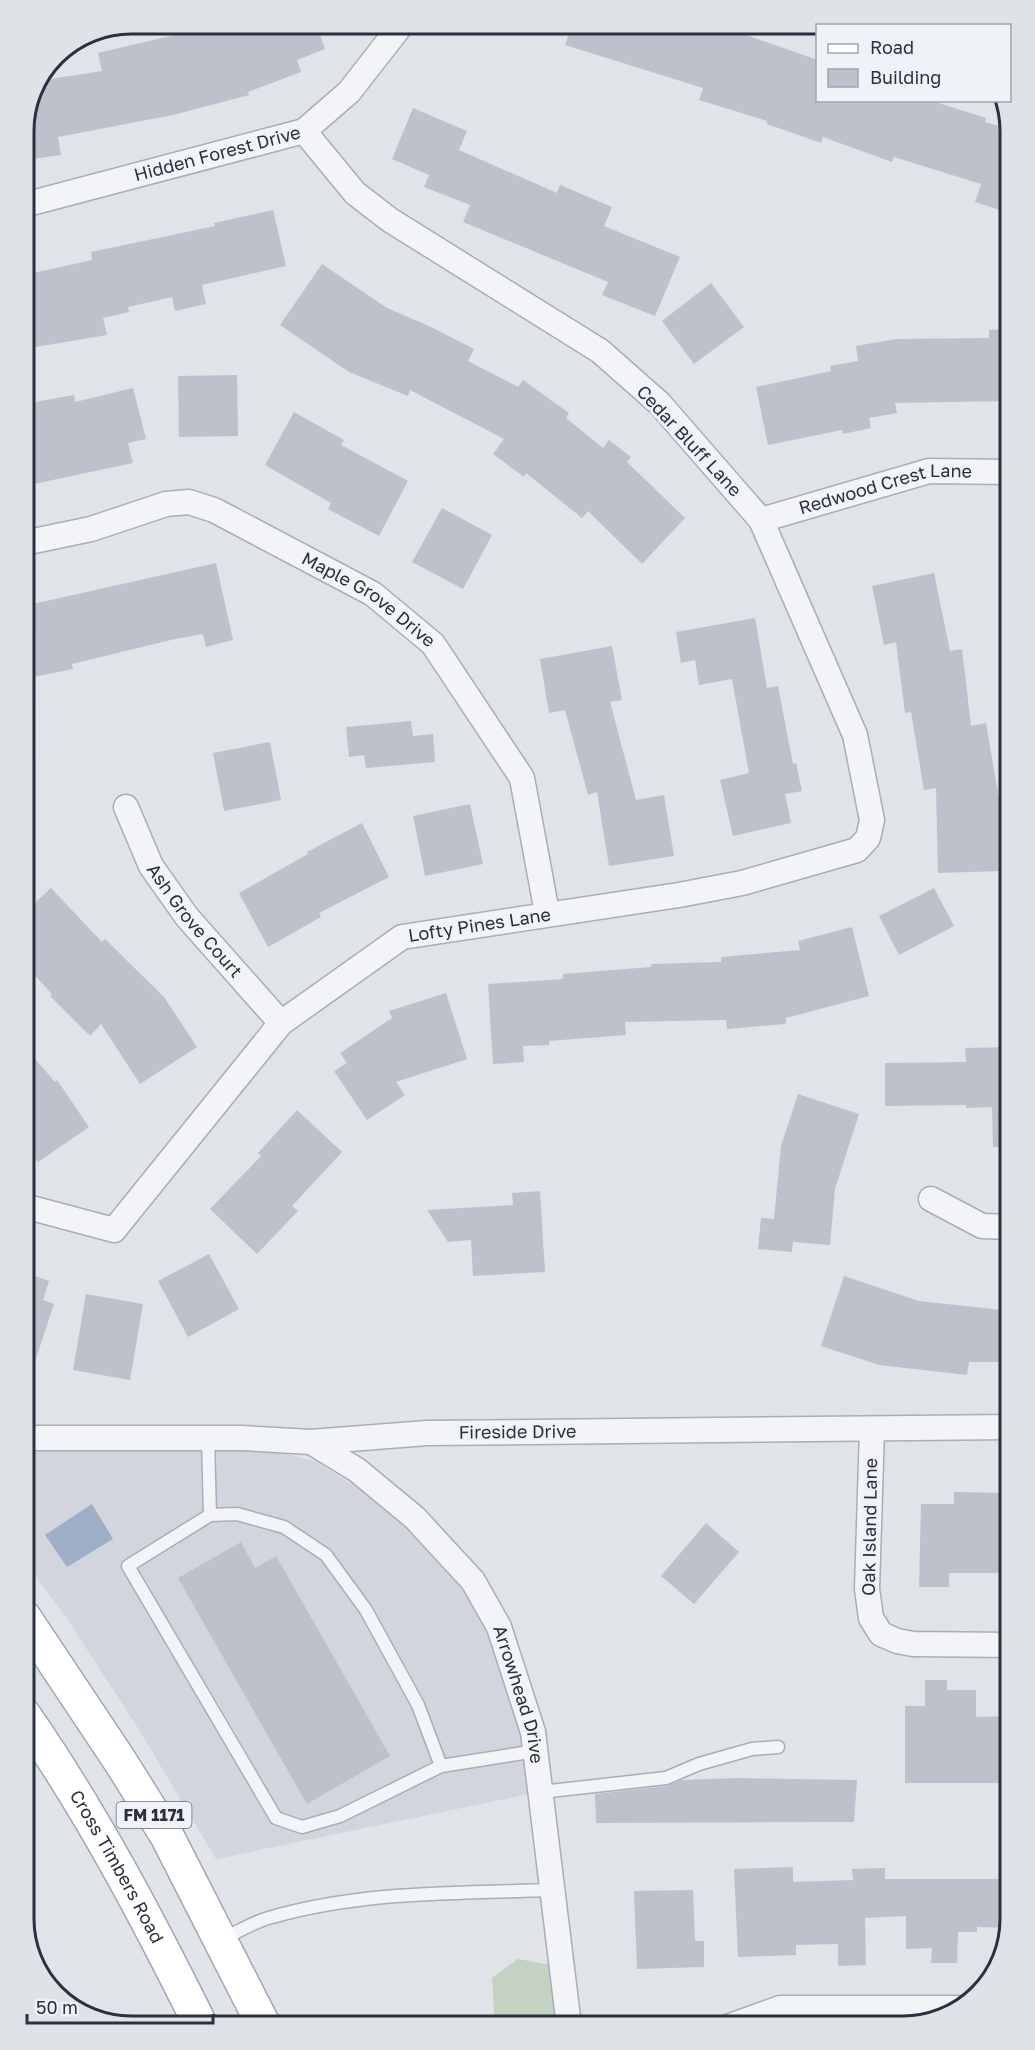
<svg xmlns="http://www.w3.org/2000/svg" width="1035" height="2050" font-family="'Golos Text',sans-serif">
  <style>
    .built { fill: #d2d5dd }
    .green { fill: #c4d2c1 }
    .water { fill: #9daec6 }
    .building { fill: #bdc1cb }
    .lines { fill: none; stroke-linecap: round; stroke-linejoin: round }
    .service-casing { stroke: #a9adb5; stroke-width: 15 }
    .minor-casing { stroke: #a9adb5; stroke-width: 27 }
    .primary-casing { stroke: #a0a6b3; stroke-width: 36 }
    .service { stroke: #f2f4f7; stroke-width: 12 }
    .minor { stroke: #f2f4f7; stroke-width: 24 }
    .primary { stroke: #fff; stroke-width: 33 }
    .labels { text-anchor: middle; stroke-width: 6; stroke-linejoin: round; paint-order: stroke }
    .shield { fill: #eff2f6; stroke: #646a76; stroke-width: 1.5 }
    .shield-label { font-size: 16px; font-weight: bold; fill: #29303f }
    .street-label { font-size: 18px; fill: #29303f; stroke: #eff2f6 }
    .rim { fill: none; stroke: #29303f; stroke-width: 3 }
  </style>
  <rect width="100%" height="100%" fill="#e0e3e8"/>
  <path class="built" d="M24,1446L275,1451L317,1462L378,1501L422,1535L454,1572L489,1631L518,1705L529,1794L216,1859L138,1728L64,1614L24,1561Z"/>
  <path class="green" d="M518,1959L551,1965L565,2026H495L492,1978Z"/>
  <path class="water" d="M92,1504L113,1539L67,1567L45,1535Z"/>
  <path class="building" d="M221,24H316L325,49L297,60L301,72L248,92L249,95L173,115L58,137L61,155L32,159L26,121L44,80L102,71L98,53Z
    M572,24H714L818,60V100H929L986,118L985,122L1011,130V200L1004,197L1000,210L975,202L981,184L894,157L892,162L823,137L821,143L767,124V121L699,100L703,88L565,45Z
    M413,108L467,131L459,150L557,193L560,185L612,207L604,226L680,257L655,316L602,295L608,282L463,222L470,205L424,187L429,175L392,159Z
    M273,210L286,266L202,285L206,304L175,311L172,297L128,307L129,312L103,318L107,335L24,349V275L92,260L91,252L215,226L214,223Z
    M322,264L387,308L431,327L474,349L468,361L518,387L523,380L569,413L566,418L603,448L609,440L631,457L627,462L685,518L642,564L588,511L582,518L526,473L524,477L493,454L504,439L410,390L408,396L349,372L280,325Z
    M711,283L744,327L694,364L662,321Z
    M1011,329V401L895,403L897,413L869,418L871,428L843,434L842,430L768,445L756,387L831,371L830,366L858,361L856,346L896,339L989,338V330Z
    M237,375L238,436L179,437L178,376Z
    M133,388L146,439L128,443L133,463L29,485L24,456V404L74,395L75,402Z
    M294,412L344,440L341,445L408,481L379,536L328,509L331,503L265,465Z
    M442,508L492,535L463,589L412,562Z
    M216,563L233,640L206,647L203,634L175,639L72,664L73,669L24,679V606Z
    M934,573L950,651L962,649L971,726L986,723L1001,811L1002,871L938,873L936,788L924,790L911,712L905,713L896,642L884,645L872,586Z
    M755,618L767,688L778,686L793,764L796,763L802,791L785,794L791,823L733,836L720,780L749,773L732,679L699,685L695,660L681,663L676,632Z
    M612,646L622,700L610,702L636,800L664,795L674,856L609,866L597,792L588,795L565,710L549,713L540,659Z
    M411,721L413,736L433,734L435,762L366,768L364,755L349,757L346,727Z
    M270,742L281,800L224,811L213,753Z
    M470,804L483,864L425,876L413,816Z
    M362,823L389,877L319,913L321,917L268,947L239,893L308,854L307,852Z
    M51,888L102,942L105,939L164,997L197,1047L140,1084L101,1024L90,1036L50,996L52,994L24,964V913Z
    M934,888L954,926L899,955L879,916Z
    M852,927L869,996L786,1018V1024L727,1029L726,1020L625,1022L626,1035L549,1041V1045L523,1046L524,1062L493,1064L488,984L563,979V974L651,967V964L721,962V957L800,950L798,941Z
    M446,993L467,1059L396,1082L405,1095L367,1120L334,1071L347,1063L340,1053L392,1018L389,1011Z
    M24,1046L55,1082L57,1080L89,1127L38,1162L24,1142Z
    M1011,1047V1147H993L992,1107L966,1108V1105L885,1106V1063L966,1062L965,1048Z
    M798,1094L859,1114L835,1189L830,1245L793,1242L792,1252L758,1249L761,1218L774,1219L781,1146Z
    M297,1110L342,1152L292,1206L298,1211L257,1254L210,1209L261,1156L258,1153Z
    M540,1191L545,1272L473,1276L471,1240L448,1242L427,1210L513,1205L512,1193Z
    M209,1254L239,1309L188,1337L158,1281Z
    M24,1272L49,1281L43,1300L54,1304L28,1383L24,1382Z
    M844,1276L919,1301L1011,1311V1362H969L967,1375L879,1365L821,1346Z
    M86,1294L143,1304L130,1380L73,1370Z
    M954,1492L1011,1493V1573H949V1587H919L921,1504H954Z
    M706,1523L739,1552L694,1604L661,1576Z
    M241,1542L255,1568L276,1556L390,1756L307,1804L178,1578Z
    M925,1680H947V1690H976V1717L1011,1716V1783H905V1706H925Z
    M739,1778L857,1780L854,1822L596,1823L595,1794L667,1786L681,1780Z
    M793,1867V1882L853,1880L852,1869L885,1868V1879H1011V1919L1008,1928L977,1927V1932H958L957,1963H931L932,1948L906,1949V1916L865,1918L866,1965L838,1966V1944L796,1945V1955L738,1957L734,1869Z
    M693,1890L695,1941H704V1967L637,1969L634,1891Z"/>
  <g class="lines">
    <g class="service-casing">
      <path id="service" d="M208,1438L210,1515
        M237,1514L284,1527L326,1555L366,1610L418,1705L441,1766L340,1816L302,1827L276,1818L128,1566L210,1515Z
        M441,1766L536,1751
        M541,1792L666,1778L699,1764L752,1749L778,1747
        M222,1939C238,1932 255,1921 272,1917C363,1891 459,1893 553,1890"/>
    </g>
    <g class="minor-casing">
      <g id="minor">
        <path id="s1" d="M24,205L304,131L349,92L402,24"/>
        <path id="s2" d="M761,520L929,471L1011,472"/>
        <path id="s3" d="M24,543L91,529L166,504L189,502L214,510L373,594L433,644L522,778L547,913"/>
        <path id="s4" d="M126,807L151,866L187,917L281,1023"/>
        <path d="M931,1199L982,1226L1011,1227"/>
        <path id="s5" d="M24,1206L114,1230L281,1023L402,937L679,895L742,883L857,850L868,838L872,820L855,735L761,520L659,403L600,351L390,220L355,193L304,131"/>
        <path d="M872,1429L867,1589L871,1618L881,1634L897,1641L913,1644L1011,1645"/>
        <path id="s6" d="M24,1438H242L311,1442L427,1433L1011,1427"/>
        <path id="s7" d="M311,1442L357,1470L415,1518L473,1581L499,1627L533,1732L569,2026"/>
        <path d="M730,2026L780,2008H957"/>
      </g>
    </g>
    <g class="primary-casing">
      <g id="primary">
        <path d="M24,1617L120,1761L167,1836L264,2026"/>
        <path id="s8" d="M24,1715C92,1813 148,1919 201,2026"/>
      </g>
    </g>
    <use href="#service" class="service"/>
    <use href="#minor" class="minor"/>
    <use href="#primary" class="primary"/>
  </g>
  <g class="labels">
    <rect class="shield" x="116.5" y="1802" width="75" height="26" rx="4.5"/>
    <g class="shield-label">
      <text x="154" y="1821">FM 1171</text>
    </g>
    <g class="street-label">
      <text dy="6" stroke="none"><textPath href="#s1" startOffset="200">Hidden Forest Drive</textPath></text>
      <text transform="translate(689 441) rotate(47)" y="6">Cedar Bluff Lane</text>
      <text dy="6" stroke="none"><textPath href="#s2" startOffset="129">Redwood Crest Lane</textPath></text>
      <text dy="6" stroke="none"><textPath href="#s3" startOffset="376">Maple Grove Drive</textPath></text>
      <text dy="6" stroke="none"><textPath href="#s4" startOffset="134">Ash Grove Court</textPath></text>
      <text dy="6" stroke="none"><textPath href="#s5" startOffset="586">Lofty Pines Lane</textPath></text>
      <text dy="6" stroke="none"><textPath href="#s6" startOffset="494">Fireside Drive</textPath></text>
      <text transform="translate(870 1527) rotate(-89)" y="6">Oak Island Lane</text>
      <text dy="6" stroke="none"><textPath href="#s7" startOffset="338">Arrowhead Drive</textPath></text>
      <text dy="6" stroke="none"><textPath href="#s8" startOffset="178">Cross Timbers Road</textPath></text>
    </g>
  </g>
  <path d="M0 0H1035V2050H0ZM131 34H903A97 97 0 0 1 1000 131V1919A97 97 0 0 1 903 2016H131A97 97 0 0 1 34 1919V131A97 97 0 0 1 131 34Z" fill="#dfe2e7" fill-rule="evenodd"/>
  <path class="rim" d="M131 34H903A97 97 0 0 1 1000 131V1919A97 97 0 0 1 903 2016H131A97 97 0 0 1 34 1919V131A97 97 0 0 1 131 34Z"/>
  <rect x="816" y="24" width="195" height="78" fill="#eff2f6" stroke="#a0a4ad" stroke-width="1.5"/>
  <rect x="828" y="44" width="30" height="9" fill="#ffffff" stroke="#a0a4ad" stroke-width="1.5"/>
  <text x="870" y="54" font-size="18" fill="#29303f">Road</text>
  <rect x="828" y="69" width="30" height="18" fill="#bdc1cb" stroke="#a0a4ad" stroke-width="1.5"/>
  <text x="870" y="84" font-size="18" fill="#29303f">Building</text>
  <path d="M27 2014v9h186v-9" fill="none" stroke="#29303f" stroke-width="3"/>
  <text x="36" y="2014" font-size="18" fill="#29303f" stroke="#eff2f6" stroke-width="4.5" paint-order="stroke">50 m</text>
</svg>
